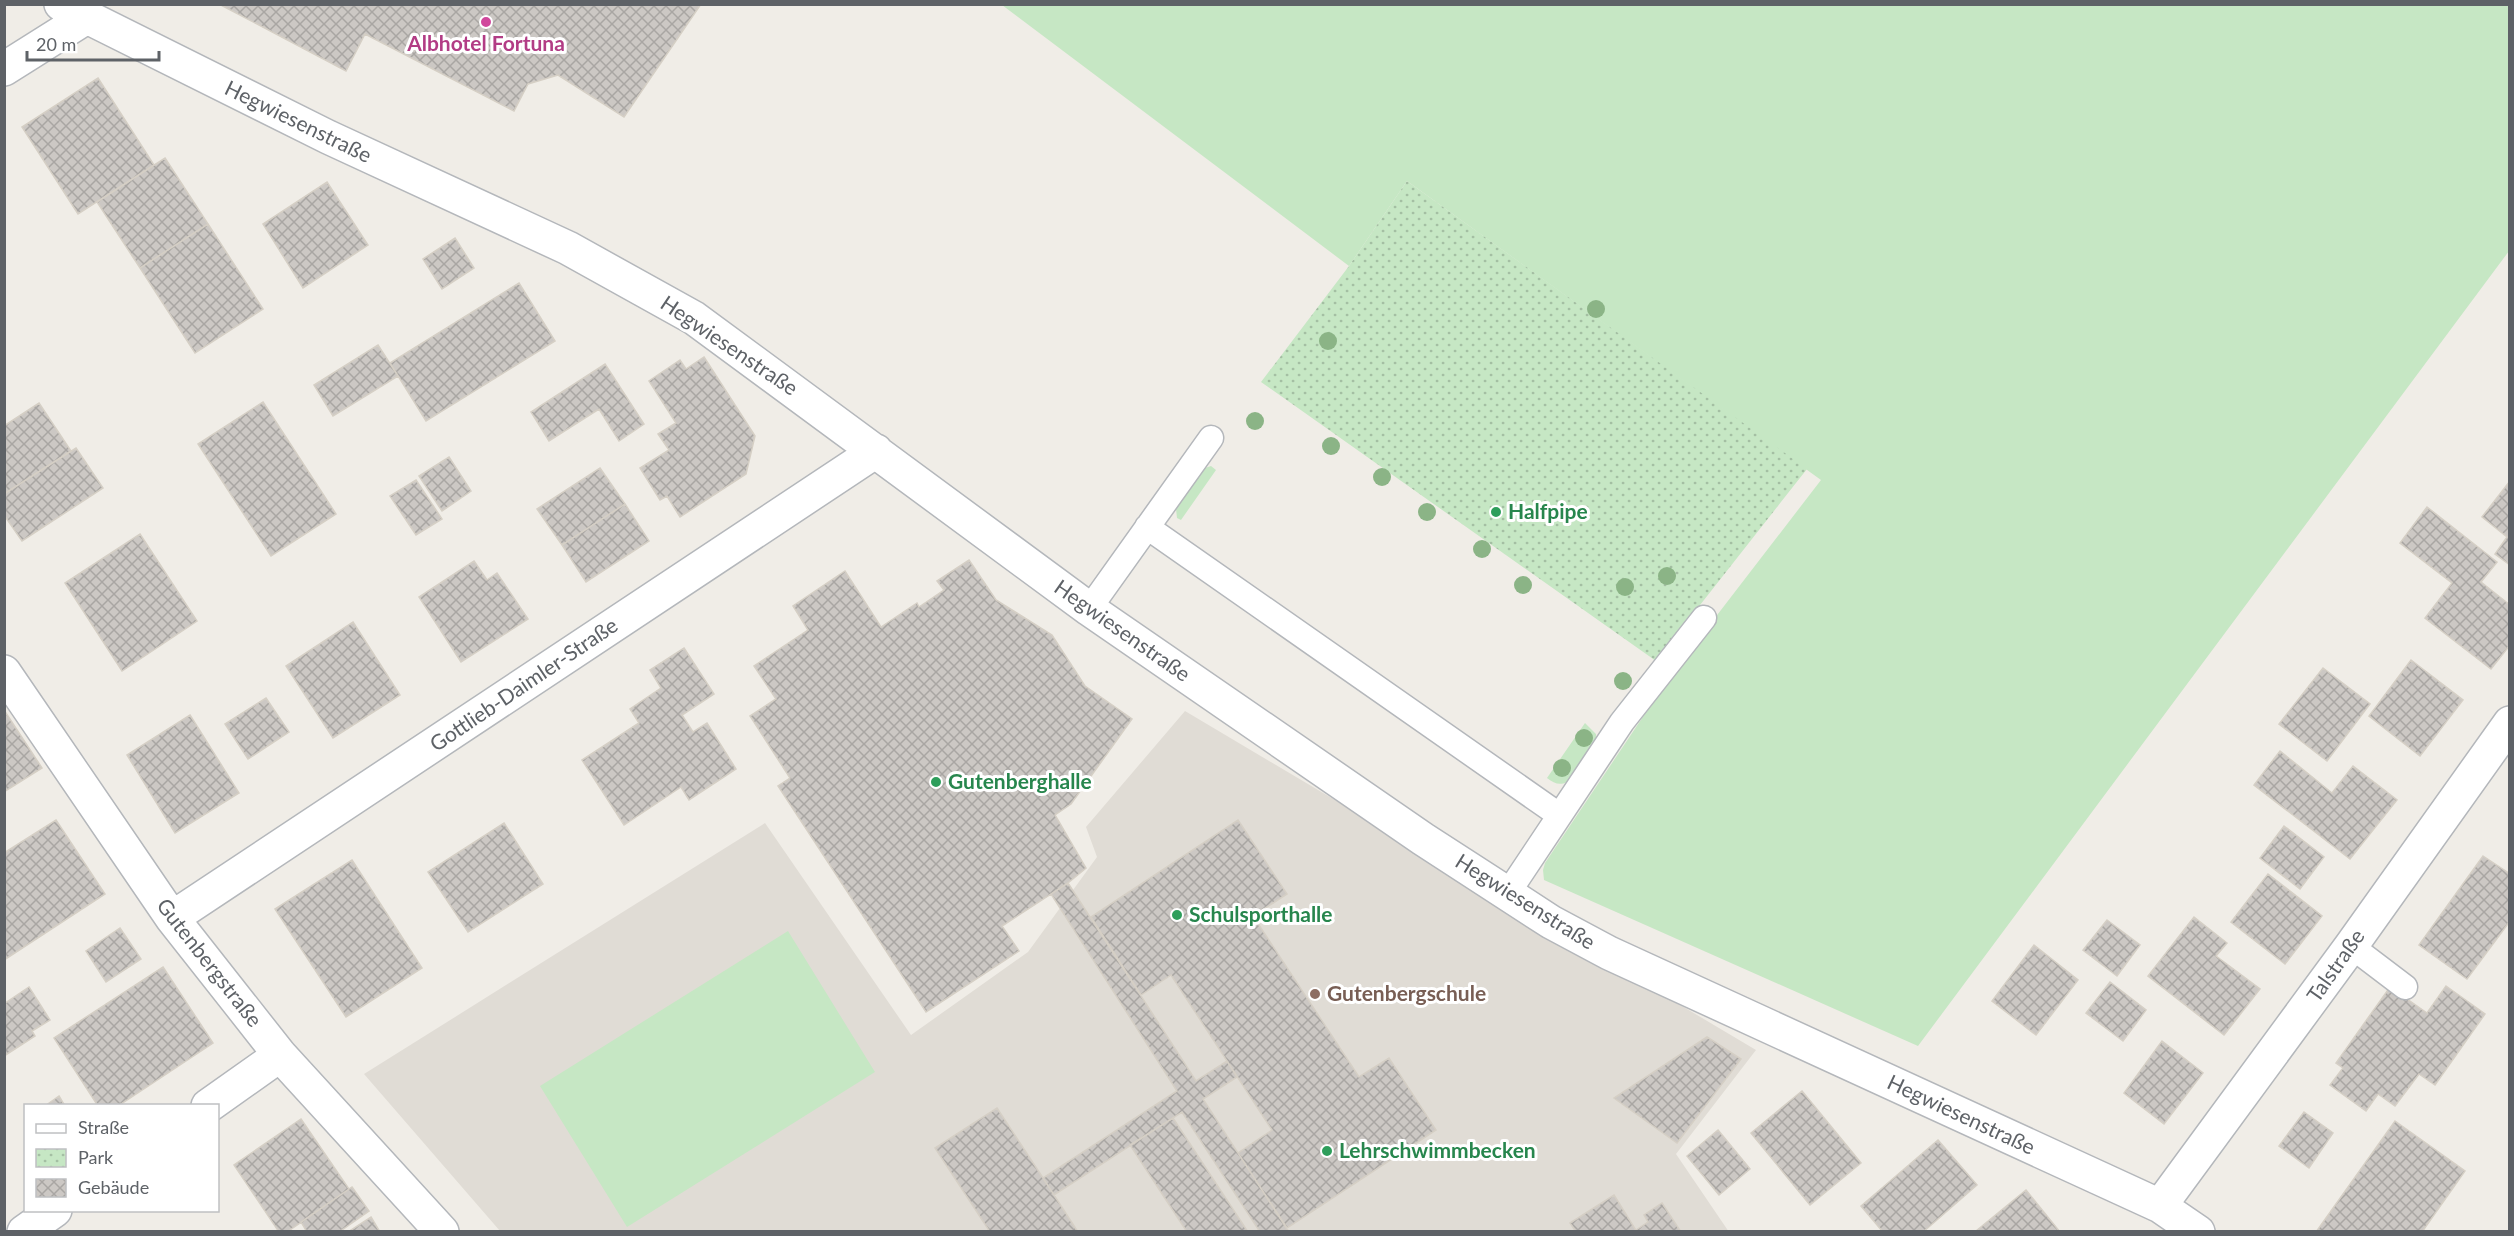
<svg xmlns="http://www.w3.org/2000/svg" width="2514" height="1236" font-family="Lato,sans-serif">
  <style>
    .education { fill: #e0dcd5 }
    .grass { fill: #c6e7c4 }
    .park { fill: url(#park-dots) }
    .building { fill: url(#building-cross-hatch); stroke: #d5cfc5; stroke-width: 1.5 }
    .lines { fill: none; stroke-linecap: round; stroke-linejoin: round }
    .lane-casing { stroke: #b4b7bb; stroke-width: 27 }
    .street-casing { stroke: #b4b7bb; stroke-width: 36 }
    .lane { stroke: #fff; stroke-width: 24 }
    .street { stroke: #fff; stroke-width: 33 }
    .tree { fill: #8bb486 }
    .hotel-dot { fill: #d1479c; stroke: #fff; stroke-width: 2 }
    .leisure-dot { fill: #2e9e5b; stroke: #fff; stroke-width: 2 }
    .education-dot { fill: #8d6e63; stroke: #fff; stroke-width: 2 }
    .labels { text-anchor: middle; stroke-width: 6; stroke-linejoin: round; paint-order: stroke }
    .hotel-label { font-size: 21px; font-weight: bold; fill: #b23c85; stroke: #fff }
    .street-label { font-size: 21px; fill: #5e6267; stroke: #fff }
    .leisure-label { font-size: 21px; font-weight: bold; fill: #27864d; stroke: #fff; text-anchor: start }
    .education-label { font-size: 21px; font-weight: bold; fill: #785e54; stroke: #fff; text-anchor: start }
  </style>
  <defs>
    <pattern id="park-dots" width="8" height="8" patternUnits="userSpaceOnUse" patternTransform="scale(1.5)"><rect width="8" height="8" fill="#c6e7c4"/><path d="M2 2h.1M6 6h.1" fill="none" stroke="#a4bfa3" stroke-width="1.8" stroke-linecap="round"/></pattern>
    <pattern id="building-cross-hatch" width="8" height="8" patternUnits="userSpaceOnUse" patternTransform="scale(1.5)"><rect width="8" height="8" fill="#ccc8c4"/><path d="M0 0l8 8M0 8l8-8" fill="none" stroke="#a9a6a3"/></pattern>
  </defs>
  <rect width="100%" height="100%" fill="#f0ede7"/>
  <path class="education" d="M1185,711L1756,1050L1676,1154L1729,1232L500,1231L364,1074L765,823L911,1035L1028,952L1097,857L1086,827Z"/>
  <path class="grass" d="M1002,5H2509V251L1918,1046L1544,880L1543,870L1545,863L1671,675L1821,480L1407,181L1349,266Z
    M1211,466L1216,470L1181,520L1177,518L1176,509L1202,469Z
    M1585,723L1596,734V742L1569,781C1560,786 1555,784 1547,778Z
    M788,931L875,1072L627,1227L540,1086Z"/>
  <path class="park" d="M1407,181L1807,469L1656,661L1261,382L1349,266Z"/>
  <path class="building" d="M219,4H701L624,117L558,75L528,84L514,111L365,34L346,71Z
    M98,78L154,165L78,214L22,127Z
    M165,158L208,224L140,268L97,202Z
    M327,182L368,245L303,288L263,224Z
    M208,224L263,309L195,353L140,268Z
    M455,238L474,268L442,289L423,259Z
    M519,283L555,341L426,421L390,363Z
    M378,345L398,376L333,416L314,385Z
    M704,357L755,436L746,474L680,517L667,496L660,500L640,468L669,450L658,434L676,423L649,381L680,360L686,369Z
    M605,364L644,424L619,441L599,409L549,441L531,412Z
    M263,402L336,514L271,556L198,444Z
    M39,403L71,451L4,494V426Z
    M76,448L103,488L22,541L4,515V494Z
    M449,457L471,491L442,511L419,476Z
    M600,468L625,504L562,545L537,509Z
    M416,480L442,519L416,535L390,496Z
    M2510,481V565L2495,554L2507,537L2482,517Z
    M625,504L649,541L586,582L562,545Z
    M2427,507L2497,562L2481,582L2510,605V645L2491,669L2425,618L2452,583L2400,543Z
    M140,534L197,621L122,671L65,583Z
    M969,560L996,600L1052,635L1085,686L1132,719L1071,804L1055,815L1086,868L1068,883L1002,926L1019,951L926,1012L778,786L790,778L750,716L776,699L754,666L808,630L793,606L845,571L881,627L917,603L919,607L944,590L937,581Z
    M474,561L487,580L497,573L528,619L461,662L419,597Z
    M353,622L400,695L333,738L286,666Z
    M684,648L714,694L682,715L693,732L707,723L736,769L689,800L681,787L624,825L582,760L639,723L630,709L661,688L650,670Z
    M2411,660L2463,700L2420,756L2369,716Z
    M2323,668L2370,704L2327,761L2279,724Z
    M266,698L289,732L248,759L225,724Z
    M4,710L42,768L4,792Z
    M190,715L239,793L175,833L127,755Z
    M2280,751L2332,793L2353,766L2397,800L2350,859L2254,785Z
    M56,820L105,894L4,960V853Z
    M1238,820L1287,894L1253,916L1359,1077L1389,1058L1436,1130L1287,1228L1238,1153L1272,1130L1171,975L1141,995L1091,917Z
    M504,823L543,884L468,932L428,872Z
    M2284,826L2324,857L2300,889L2260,858Z
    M2483,856L2510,874V921L2467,979L2419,945Z
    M352,860L422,968L346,1017L275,909Z
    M2268,874L2322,916L2285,964L2231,922Z
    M1068,883L1196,1081L1227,1061L1237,1077L1203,1099L1289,1232H1260L1182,1112L1054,1195L1043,1178L1177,1091L1051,894Z
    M2194,917L2227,943L2216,956L2260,989L2224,1035L2148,976Z
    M2107,920L2140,945L2117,976L2083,950Z
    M120,928L141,959L106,982L86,951Z
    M2034,945L2078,980L2036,1035L1992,1001Z
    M163,967L213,1043L118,1106H98L54,1038Z
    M2110,982L2146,1010L2123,1041L2086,1013Z
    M2446,986L2485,1014L2435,1085L2419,1074L2395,1106L2378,1094L2366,1111L2330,1085L2343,1068L2336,1063L2390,987L2427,1013Z
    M29,987L50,1020L32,1031L35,1036L4,1056V1004Z
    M1707,1037L1741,1059L1677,1143L1614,1098Z
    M2162,1041L2203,1073L2164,1124L2124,1093Z
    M1802,1091L1861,1163L1810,1205L1751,1133Z
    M59,1096L65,1106H45Z
    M997,1108L1043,1178L1078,1232H990L935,1148Z
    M2304,1112L2333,1133L2309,1168L2279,1146Z
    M1173,1118L1248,1232H1187L1130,1145Z
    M301,1119L349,1189L287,1232H279L234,1165Z
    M2395,1121L2465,1171L2422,1232H2316Z
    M1718,1130L1750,1169L1719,1195L1687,1156Z
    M1938,1140L1977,1185L1923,1232H1883L1861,1206Z
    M352,1187L369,1211L339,1232H307L301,1222Z
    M2026,1190L2060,1232H1977L1976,1231Z
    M1614,1195L1637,1232H1576L1570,1223Z
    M1662,1203L1681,1232H1637L1636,1230L1648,1222L1644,1215Z
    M371,1217L380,1232H348Z"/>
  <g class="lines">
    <g class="lane-casing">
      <path id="lane" d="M1147,527L1559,815
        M1089,609L1211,438
        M1508,893L1622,722L1704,618
        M2351,946L2405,987"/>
    </g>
    <g class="street-casing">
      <path id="street" d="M61,4L328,137L568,248L694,318L1089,609L1423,839L1551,922L1609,953L2160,1206L2198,1232
        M4,69L85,18
        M4,672L172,918L280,1055L442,1232
        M172,918L876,451
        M208,1106L280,1055
        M2160,1206L2351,946L2510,723
        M24,1232L55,1210"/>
    </g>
    <use href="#lane" class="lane"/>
    <use href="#street" class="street"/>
  </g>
  <g class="tree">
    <circle cx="1596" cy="309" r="9"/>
    <circle cx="1328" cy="341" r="9"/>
    <circle cx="1255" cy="421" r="9"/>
    <circle cx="1331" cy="446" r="9"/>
    <circle cx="1382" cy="477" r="9"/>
    <circle cx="1427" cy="512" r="9"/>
    <circle cx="1482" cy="549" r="9"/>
    <circle cx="1667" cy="576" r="9"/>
    <circle cx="1523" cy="585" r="9"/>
    <circle cx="1625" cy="587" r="9"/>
    <circle cx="1623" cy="681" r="9"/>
    <circle cx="1584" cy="738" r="9"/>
    <circle cx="1562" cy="768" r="9"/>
  </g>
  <circle class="hotel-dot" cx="486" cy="22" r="6"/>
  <g class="leisure-dot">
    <circle cx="1496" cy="512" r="6"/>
    <circle cx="936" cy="782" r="6"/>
    <circle cx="1177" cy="915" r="6"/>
    <circle cx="1327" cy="1151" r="6"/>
  </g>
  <circle class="education-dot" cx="1315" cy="994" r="6"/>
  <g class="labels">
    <g class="hotel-label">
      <text x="486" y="51">Albhotel Fortuna</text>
    </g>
    <g class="street-label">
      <text transform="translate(298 122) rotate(26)" y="7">Hegwiesenstraße</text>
      <text transform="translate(729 346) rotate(34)" y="7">Hegwiesenstraße</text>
      <text transform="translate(1122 631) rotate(35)" y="7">Hegwiesenstraße</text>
      <text transform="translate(524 685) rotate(-34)" y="7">Gottlieb-Daimler-Straße</text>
      <text transform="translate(1525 902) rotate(32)" y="7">Hegwiesenstraße</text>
      <text transform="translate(209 963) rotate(52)" y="7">Gutenbergstraße</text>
      <text transform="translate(2336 966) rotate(-55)" y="7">Talstraße</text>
      <text transform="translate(1961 1115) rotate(25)" y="7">Hegwiesenstraße</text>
    </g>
    <g class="leisure-label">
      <text x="1508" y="519">Halfpipe</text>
      <text x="948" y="789">Gutenberghalle</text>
      <text x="1189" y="922">Schulsporthalle</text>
      <text x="1339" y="1158">Lehrschwimmbecken</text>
    </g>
    <g class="education-label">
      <text x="1327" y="1001">Gutenbergschule</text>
    </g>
  </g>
  <rect width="2514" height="1236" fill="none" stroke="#5e6267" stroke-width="12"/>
  <rect x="24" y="1104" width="195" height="108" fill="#ffffff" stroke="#bfc0c2" stroke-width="1.5"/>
  <rect x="36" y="1124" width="30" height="9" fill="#ffffff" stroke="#bfc0c2" stroke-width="1.5"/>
  <text x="78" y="1134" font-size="18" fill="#5e6267">Straße</text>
  <rect x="36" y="1149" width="30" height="18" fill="url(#park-dots)" stroke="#bfc0c2" stroke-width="1.5"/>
  <text x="78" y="1164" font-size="18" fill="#5e6267">Park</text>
  <rect x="36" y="1179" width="30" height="18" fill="url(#building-cross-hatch)" stroke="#bfc0c2" stroke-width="1.5"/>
  <text x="78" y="1194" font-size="18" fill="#5e6267">Gebäude</text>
  <path d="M27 51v9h132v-9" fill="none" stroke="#5e6267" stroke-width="3"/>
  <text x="36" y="51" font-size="18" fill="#5e6267" stroke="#ffffff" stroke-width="4.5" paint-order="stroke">20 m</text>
</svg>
